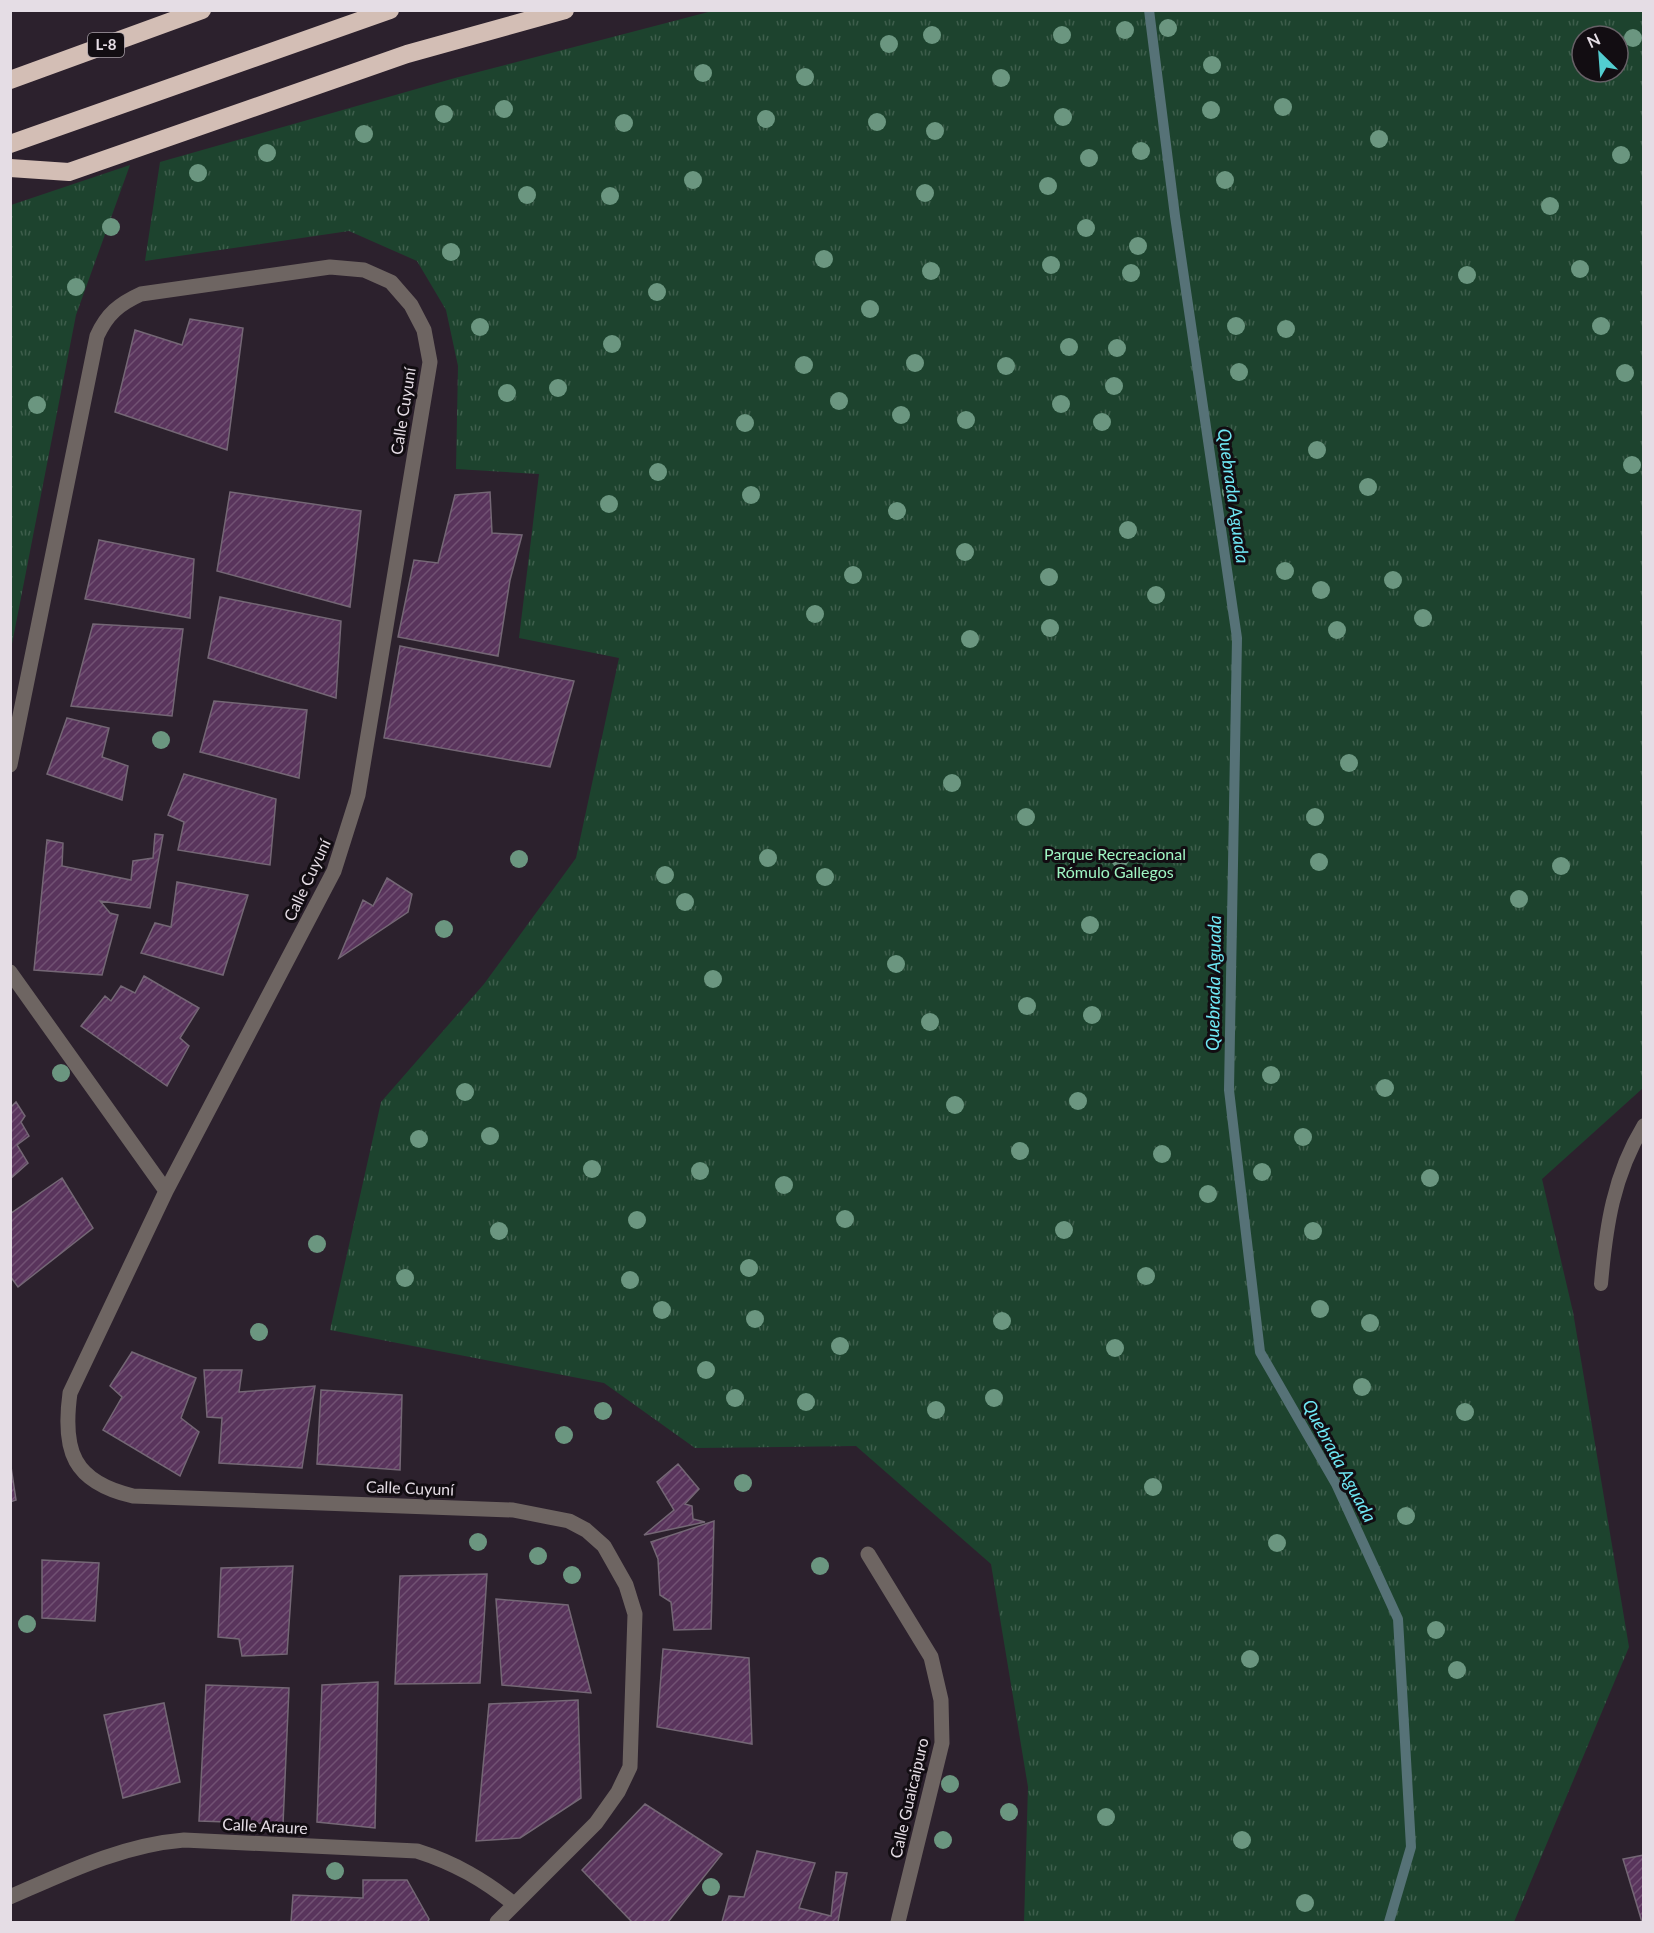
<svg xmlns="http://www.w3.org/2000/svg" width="1654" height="1933" font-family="Lato,sans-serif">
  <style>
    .park { fill: url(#park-tufts); fill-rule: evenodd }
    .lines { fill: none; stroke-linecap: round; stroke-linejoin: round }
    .stream { stroke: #567277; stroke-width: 10 }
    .building { fill: url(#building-hatch); stroke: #746775; stroke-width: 1.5 }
    .lane { stroke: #6e6562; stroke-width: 14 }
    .street { stroke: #6e6562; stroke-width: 15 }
    .highway { stroke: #d3beb5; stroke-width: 18 }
    .tree { fill: #6b9680 }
    .labels { text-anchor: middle; stroke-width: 6; stroke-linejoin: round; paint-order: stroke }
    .shield { fill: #120d12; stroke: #a69fa6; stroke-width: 1.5 }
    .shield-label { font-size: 15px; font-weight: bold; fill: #e5dde5 }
    .street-label { font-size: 16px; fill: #e5dde5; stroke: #120d12 }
    .park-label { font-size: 16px; fill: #9ff6c3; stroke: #120d12 }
    .water-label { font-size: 18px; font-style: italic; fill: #6fe8f5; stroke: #120d12 }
  </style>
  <defs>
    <pattern id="park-tufts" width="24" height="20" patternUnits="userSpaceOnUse" patternTransform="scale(1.5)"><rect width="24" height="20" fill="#1d432e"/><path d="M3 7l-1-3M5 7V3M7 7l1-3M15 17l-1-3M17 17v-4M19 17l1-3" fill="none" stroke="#3e5e4c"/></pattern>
    <pattern id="building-hatch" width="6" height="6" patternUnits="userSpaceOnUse" patternTransform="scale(1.5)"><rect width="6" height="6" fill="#59345c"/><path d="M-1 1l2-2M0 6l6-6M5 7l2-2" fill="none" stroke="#715173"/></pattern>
  </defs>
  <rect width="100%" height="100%" fill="#2c212d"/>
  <path class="park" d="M716,10L1643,11V1088L1542,1179L1573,1312L1629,1647L1514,1922H1024L1028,1787L991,1564L856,1446L695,1448L604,1383L330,1330L381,1102L484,984L576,858L619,658L519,638L539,474L456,469L458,366L446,310L417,261L349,231L145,261L160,162L455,78ZM1582,36H1618V72H1582Z
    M130,165L76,315L11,649V205Z"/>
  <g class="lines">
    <path class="stream" d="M1149,10L1175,216L1237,638L1229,1090L1260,1352L1336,1484L1398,1619L1411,1847L1389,1922"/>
  </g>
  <path class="building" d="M190,319L243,328L227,450L115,412L135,330L182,345Z
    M230,492L361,511L350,607L217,571Z
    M490,492L492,533L522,535L510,580L498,656L398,637L414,560L438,563L455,495Z
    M99,540L194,559L190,618L85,599Z
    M220,597L341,621L336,698L208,658Z
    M93,624L183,629L172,716L71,706Z
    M400,646L574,681L550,767L384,738Z
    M214,701L307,710L299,778L200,752Z
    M67,718L109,728L102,757L128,766L122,800L47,774Z
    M184,774L276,799L270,865L178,850L184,822L168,815Z
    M155,834L163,835L150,908L100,901L110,913L118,915L102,975L34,970L47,840L63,843L62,866L131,880L133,861L153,858Z
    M387,878L412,894L408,912L339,958L363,900L373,906Z
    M177,882L248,895L223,975L141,953L155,923L171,927Z
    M144,976L199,1008L180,1038L189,1046L167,1086L81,1026L105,996L111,1001L121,986L135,993Z
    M16,1102L25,1116L21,1122L29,1136L17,1145L28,1163L10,1179V1108Z
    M62,1178L93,1228L18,1287L10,1276V1214Z
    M132,1352L196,1378L181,1418L199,1432L180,1476L103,1430L122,1397L110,1386Z
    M204,1370H242L239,1392L315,1386L302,1468L219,1463L222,1418L207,1417Z
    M321,1390L402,1395L400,1470L317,1464Z
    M10,1460L16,1500L10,1502Z
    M678,1464L699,1489L685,1504L692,1506L693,1519L705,1522L644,1535L674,1510L657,1482Z
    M714,1521L711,1629L674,1630L671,1602L660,1595L658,1559L651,1542Z
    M42,1560L99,1563L95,1621L42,1618Z
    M293,1566L287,1654L242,1656L239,1639L218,1637L221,1568Z
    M487,1574L480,1683L395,1684L400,1576Z
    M496,1599L568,1605L591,1693L502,1685Z
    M663,1649L749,1658L752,1744L657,1727Z
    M378,1682L375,1828L317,1822L322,1685Z
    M206,1685L289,1688L283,1824L199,1821Z
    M578,1700L581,1798L520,1838L476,1841L489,1704Z
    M164,1703L180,1782L123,1798L104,1715Z
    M645,1804L722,1854L668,1922H632L582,1870Z
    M757,1851L815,1863L799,1908L831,1916L836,1872L847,1873L838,1922H722L729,1896L744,1897Z
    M1644,1855V1922H1642L1623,1859Z
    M363,1880H407L429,1919L428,1922H291L293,1895L363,1898Z"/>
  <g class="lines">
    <path class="lane" d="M1601,1284C1606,1227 1613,1176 1644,1125"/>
    <path class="street" d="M10,765L97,336C107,314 119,304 141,294L330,267L364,270L391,282L411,305L424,330L430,362L358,795L334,871L166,1191L70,1393C62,1451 73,1482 133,1496L513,1510L569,1521L586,1530L604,1546L626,1585L635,1614L630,1767L618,1792L596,1823L497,1922
      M10,972L166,1191
      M868,1554L931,1657L941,1700L942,1743L898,1922
      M10,1897C67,1872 122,1845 184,1840L417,1851C455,1863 484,1880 514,1904"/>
    <path class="highway" d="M10,80L202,10
      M10,144L390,10
      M10,168L69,172L407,54L565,10"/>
  </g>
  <g class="tree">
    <circle cx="1168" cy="28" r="9"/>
    <circle cx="1125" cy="30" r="9"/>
    <circle cx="932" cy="35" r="9"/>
    <circle cx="1062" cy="35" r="9"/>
    <circle cx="1633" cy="38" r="9"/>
    <circle cx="889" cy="44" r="9"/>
    <circle cx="1212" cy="65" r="9"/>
    <circle cx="703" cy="73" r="9"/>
    <circle cx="805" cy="77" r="9"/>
    <circle cx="1001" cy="78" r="9"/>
    <circle cx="1283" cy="107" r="9"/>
    <circle cx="504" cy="109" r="9"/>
    <circle cx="1211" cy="110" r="9"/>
    <circle cx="444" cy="114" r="9"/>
    <circle cx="1063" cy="117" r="9"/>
    <circle cx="766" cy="119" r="9"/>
    <circle cx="877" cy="122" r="9"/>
    <circle cx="624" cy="123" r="9"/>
    <circle cx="935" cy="131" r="9"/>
    <circle cx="364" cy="134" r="9"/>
    <circle cx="1379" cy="139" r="9"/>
    <circle cx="1141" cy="151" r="9"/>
    <circle cx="267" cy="153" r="9"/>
    <circle cx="1621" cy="155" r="9"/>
    <circle cx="1089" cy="158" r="9"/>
    <circle cx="198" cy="173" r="9"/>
    <circle cx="693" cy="180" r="9"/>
    <circle cx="1225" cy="180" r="9"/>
    <circle cx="1048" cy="186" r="9"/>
    <circle cx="925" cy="193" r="9"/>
    <circle cx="527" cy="195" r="9"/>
    <circle cx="610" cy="196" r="9"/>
    <circle cx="1550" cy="206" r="9"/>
    <circle cx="111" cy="227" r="9"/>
    <circle cx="1086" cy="228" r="9"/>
    <circle cx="1138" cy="246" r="9"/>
    <circle cx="451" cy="252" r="9"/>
    <circle cx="824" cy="259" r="9"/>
    <circle cx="1051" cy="265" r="9"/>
    <circle cx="1580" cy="269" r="9"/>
    <circle cx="931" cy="271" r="9"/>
    <circle cx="1131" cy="273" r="9"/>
    <circle cx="1467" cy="275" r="9"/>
    <circle cx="76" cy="287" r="9"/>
    <circle cx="657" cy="292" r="9"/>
    <circle cx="870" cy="309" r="9"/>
    <circle cx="1236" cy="326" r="9"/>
    <circle cx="1601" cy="326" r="9"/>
    <circle cx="480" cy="327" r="9"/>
    <circle cx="1286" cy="329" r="9"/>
    <circle cx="612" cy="344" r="9"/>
    <circle cx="1069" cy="347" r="9"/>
    <circle cx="1117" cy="348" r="9"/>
    <circle cx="915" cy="363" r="9"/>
    <circle cx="804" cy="365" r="9"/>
    <circle cx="1006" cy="366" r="9"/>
    <circle cx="1239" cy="372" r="9"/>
    <circle cx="1625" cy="373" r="9"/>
    <circle cx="1114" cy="386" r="9"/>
    <circle cx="558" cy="388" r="9"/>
    <circle cx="507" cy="393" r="9"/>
    <circle cx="839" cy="401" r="9"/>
    <circle cx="1061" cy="404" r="9"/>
    <circle cx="37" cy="405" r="9"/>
    <circle cx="901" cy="415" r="9"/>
    <circle cx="966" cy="420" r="9"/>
    <circle cx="1102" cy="422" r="9"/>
    <circle cx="745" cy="423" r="9"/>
    <circle cx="1317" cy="450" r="9"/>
    <circle cx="1632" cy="465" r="9"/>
    <circle cx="658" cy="472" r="9"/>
    <circle cx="1368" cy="487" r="9"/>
    <circle cx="1231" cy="492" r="9"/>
    <circle cx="751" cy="495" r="9"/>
    <circle cx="609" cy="504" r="9"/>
    <circle cx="897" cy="511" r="9"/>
    <circle cx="1128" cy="530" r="9"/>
    <circle cx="965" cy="552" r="9"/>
    <circle cx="1285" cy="571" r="9"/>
    <circle cx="853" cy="575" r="9"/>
    <circle cx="1049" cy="577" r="9"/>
    <circle cx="1393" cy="580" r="9"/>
    <circle cx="1321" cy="590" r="9"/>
    <circle cx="1156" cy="595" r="9"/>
    <circle cx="815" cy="614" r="9"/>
    <circle cx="1423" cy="618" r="9"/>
    <circle cx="1050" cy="628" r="9"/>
    <circle cx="1337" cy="630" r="9"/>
    <circle cx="970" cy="639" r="9"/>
    <circle cx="161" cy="740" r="9"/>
    <circle cx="1349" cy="763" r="9"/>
    <circle cx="952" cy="783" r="9"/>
    <circle cx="1026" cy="817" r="9"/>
    <circle cx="1315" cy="817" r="9"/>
    <circle cx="768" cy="858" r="9"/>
    <circle cx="519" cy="859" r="9"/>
    <circle cx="1120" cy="859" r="9"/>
    <circle cx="1319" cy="862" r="9"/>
    <circle cx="1561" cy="866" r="9"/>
    <circle cx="665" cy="875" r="9"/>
    <circle cx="825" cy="877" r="9"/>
    <circle cx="1519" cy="899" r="9"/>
    <circle cx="685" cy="902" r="9"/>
    <circle cx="1090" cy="925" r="9"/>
    <circle cx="444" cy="929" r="9"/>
    <circle cx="896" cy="964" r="9"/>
    <circle cx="713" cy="979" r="9"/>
    <circle cx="1027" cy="1006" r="9"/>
    <circle cx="1092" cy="1015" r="9"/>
    <circle cx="930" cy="1022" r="9"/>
    <circle cx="61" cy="1073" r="9"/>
    <circle cx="1271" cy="1075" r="9"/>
    <circle cx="1385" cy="1088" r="9"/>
    <circle cx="465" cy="1092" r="9"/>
    <circle cx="1078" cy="1101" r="9"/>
    <circle cx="955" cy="1105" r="9"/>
    <circle cx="490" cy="1136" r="9"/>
    <circle cx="1303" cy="1137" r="9"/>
    <circle cx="419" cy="1139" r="9"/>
    <circle cx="1020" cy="1151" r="9"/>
    <circle cx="1162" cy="1154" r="9"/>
    <circle cx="592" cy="1169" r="9"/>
    <circle cx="700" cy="1171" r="9"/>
    <circle cx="1262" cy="1172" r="9"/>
    <circle cx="1430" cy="1178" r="9"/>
    <circle cx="784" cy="1185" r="9"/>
    <circle cx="1208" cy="1194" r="9"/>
    <circle cx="845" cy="1219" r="9"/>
    <circle cx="637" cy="1220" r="9"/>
    <circle cx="1064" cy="1230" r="9"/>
    <circle cx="499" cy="1231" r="9"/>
    <circle cx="1313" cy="1231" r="9"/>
    <circle cx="317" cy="1244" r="9"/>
    <circle cx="749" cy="1268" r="9"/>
    <circle cx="1146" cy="1276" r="9"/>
    <circle cx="405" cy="1278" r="9"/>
    <circle cx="630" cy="1280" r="9"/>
    <circle cx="1320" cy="1309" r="9"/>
    <circle cx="662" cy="1310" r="9"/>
    <circle cx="755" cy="1319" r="9"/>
    <circle cx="1002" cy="1321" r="9"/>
    <circle cx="1370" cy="1323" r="9"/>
    <circle cx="259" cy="1332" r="9"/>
    <circle cx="840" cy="1346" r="9"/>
    <circle cx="1115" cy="1348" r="9"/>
    <circle cx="706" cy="1370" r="9"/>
    <circle cx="1362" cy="1387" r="9"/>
    <circle cx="735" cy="1398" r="9"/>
    <circle cx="994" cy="1398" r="9"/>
    <circle cx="806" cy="1402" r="9"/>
    <circle cx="936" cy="1410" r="9"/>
    <circle cx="603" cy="1411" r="9"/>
    <circle cx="1465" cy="1412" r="9"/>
    <circle cx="564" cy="1435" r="9"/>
    <circle cx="743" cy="1483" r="9"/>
    <circle cx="1153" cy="1487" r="9"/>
    <circle cx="1406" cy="1516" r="9"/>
    <circle cx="478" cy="1542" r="9"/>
    <circle cx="1277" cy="1543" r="9"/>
    <circle cx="538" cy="1556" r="9"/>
    <circle cx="820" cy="1566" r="9"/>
    <circle cx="572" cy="1575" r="9"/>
    <circle cx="27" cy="1624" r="9"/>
    <circle cx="1436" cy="1630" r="9"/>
    <circle cx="1250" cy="1659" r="9"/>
    <circle cx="1457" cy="1670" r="9"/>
    <circle cx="950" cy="1784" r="9"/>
    <circle cx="1009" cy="1812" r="9"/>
    <circle cx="1106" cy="1817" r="9"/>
    <circle cx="943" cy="1840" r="9"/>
    <circle cx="1242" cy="1840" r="9"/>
    <circle cx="335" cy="1871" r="9"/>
    <circle cx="711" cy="1887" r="9"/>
    <circle cx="1305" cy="1903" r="9"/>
  </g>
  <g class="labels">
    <rect class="shield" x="88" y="33" width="36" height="24" rx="4.5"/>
    <g class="shield-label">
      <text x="106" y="50">L-8</text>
    </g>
    <g class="street-label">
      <text transform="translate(403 411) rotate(-81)" y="6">Calle Cuyuní</text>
      <text transform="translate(307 880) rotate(-65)" y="6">Calle Cuyuní</text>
      <text transform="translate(410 1488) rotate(2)" y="6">Calle Cuyuní</text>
      <text transform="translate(909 1798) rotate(-77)" y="6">Calle Guaicaipuro</text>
      <text transform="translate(265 1826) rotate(3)" y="6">Calle Araure</text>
    </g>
    <g class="park-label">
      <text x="1115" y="860">Parque Recreacional<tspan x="1115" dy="18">Rómulo Gallegos</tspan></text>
    </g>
    <g class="water-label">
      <text transform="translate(1233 496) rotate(82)" y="6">Quebrada Aguada</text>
      <text transform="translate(1214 983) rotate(-89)" y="6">Quebrada Aguada</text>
      <text transform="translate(1339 1461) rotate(62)" y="6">Quebrada Aguada</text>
    </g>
  </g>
  <rect width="1654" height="1933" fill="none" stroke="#e5dde5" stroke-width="24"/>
  <g transform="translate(1600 54) rotate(335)"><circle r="28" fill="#120d12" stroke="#666066" stroke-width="1.5"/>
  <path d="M0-4.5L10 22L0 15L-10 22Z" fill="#52cdd0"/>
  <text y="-9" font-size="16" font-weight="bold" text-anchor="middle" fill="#e5dde5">N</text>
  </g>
</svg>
